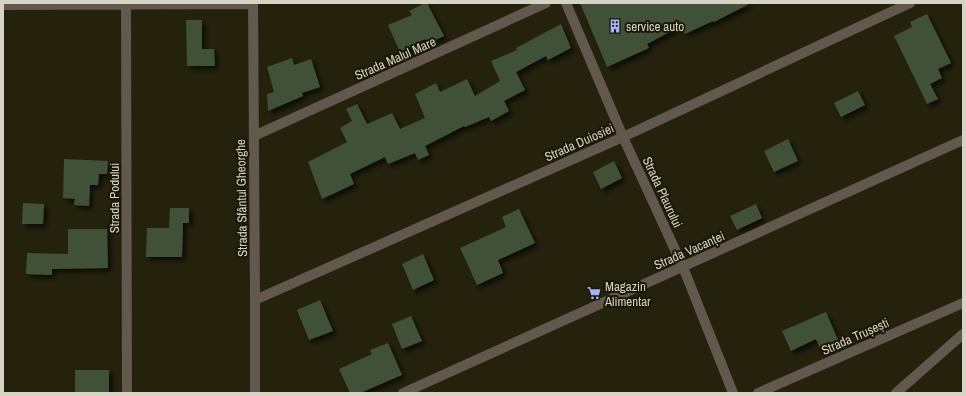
<svg xmlns="http://www.w3.org/2000/svg" width="966" height="396" font-family="'Archivo Narrow',sans-serif">
  <style>
    .building { fill: #3f5138; filter: url(#shadow) }
    .lines { fill: none; stroke-linecap: round; stroke-linejoin: round }
    .street { stroke: #62584d; stroke-width: 10 }
    .labels { text-anchor: middle; stroke-width: 4; stroke-linejoin: round; paint-order: stroke }
    .poi-label { font-size: 13px; fill: #d4d3c6; stroke: #1b1805; text-anchor: start }
    .street-label { font-size: 13px; fill: #d4d3c6; stroke: #1b1805 }
  </style>
  <defs>
    <filter id="shadow"><feDropShadow dx="3.5" dy="3.5" stdDeviation="2" flood-color="#0009"/></filter>
  </defs>
  <rect width="100%" height="100%" fill="#24210d"/>
  <path class="building" d="M425,3H427L444,36L427,44L425,39L400,52L388,25L412,15L409,11Z
    M580,3H751L714,22L713,21L685,34L681,26L647,44L649,48L607,67Z
    M927,14L951,63L938,69L942,78L930,84L938,99L927,104L894,36L912,27L910,22Z
    M186,20H202V49H214L215,66H187Z
    M561,24L571,48L548,60L546,56L516,72L525,90L504,101L509,111L491,121L489,117L465,127L464,126L425,146L429,155L418,160L415,153L388,164L385,157L350,174L354,184L322,199L308,162L347,142L340,128L352,121L346,109L357,104L367,124L392,113L400,129L425,118L415,94L436,83L440,92L467,79L475,96L500,81L491,61L517,50L516,48Z
    M292,58L294,65L311,59L320,87L302,93L303,96L268,111L267,94L274,92L267,67Z
    M858,91L865,105L841,117L834,103Z
    M788,139L798,161L774,172L764,151Z
    M64,159L108,161L107,174H99L98,185H90L89,206L74,205L75,199L63,198Z
    M614,161L622,178L601,189L593,172Z
    M23,203L44,204L43,224H22Z
    M756,204L762,218L737,230L730,216Z
    M170,208H189V223H183L182,257H146L147,228H169Z
    M519,209L535,243L498,260L503,273L477,285L460,248L506,227L502,217Z
    M68,229H107L108,268L52,269V275L26,274L27,253L68,254Z
    M423,254L434,280L413,290L402,264Z
    M320,300L333,331L309,340L297,310Z
    M826,312L838,340L820,348L816,339L791,351L782,331Z
    M411,316L422,341L402,349L392,324Z
    M388,343L402,375L360,393H350L339,369L372,354L370,350Z
    M75,370H109V393H75Z"/>
  <g class="lines">
    <path class="street" d="M126,3L127,393
      M253,3L255,300V393
      M566,3L623,137L683,267L733,393
      M3,5L253,4
      M254,136L546,3
      M255,300L623,137L910,3
      M403,393L963,140
      M758,393L963,303
      M896,393L963,334"/>
  </g>
  <defs>
    <g id="building-bare" transform="scale(1.08)"><path d="M-4-6H4V6H1V3H-1V6H-4ZM-2.5-4.3h1.7v1.8h-1.7ZM.8-4.3h1.7v1.8H.8ZM-2.5-1h1.7V.8h-1.7ZM.8-1h1.7V.8H.8Z" fill="#a5b1fc" stroke="#1b1805" stroke-width="2.5" paint-order="stroke"/></g>
    <g id="supermarket-bare" transform="scale(1.08)"><path d="M-6-5.5h2.5l.6 2H6L4.5 2H-2.5L-4.4-4H-6ZM-1.5 3.2a1.3 1.3 0 1 0 .1 0ZM3 3.2a1.3 1.3 0 1 0 .1 0Z" fill="#a5b1fc" stroke="#1b1805" stroke-width="2.5" paint-order="stroke"/></g>
  </defs>
  <g fill-rule="evenodd">
    <use href="#building-bare" x="615" y="26"/>
    <use href="#supermarket-bare" x="594" y="293"/>
  </g>
  <g class="labels">
    <g class="poi-label">
      <text x="626" y="31">service auto</text>
      <text x="605" y="291">Magazin<tspan x="605" dy="15">Alimentar</tspan></text>
    </g>
    <g class="street-label">
      <text transform="translate(395 58) rotate(-24)" y="5">Strada Malul Mare</text>
      <text transform="translate(579 142) rotate(-24)" y="5">Strada Duiosiei</text>
      <text transform="translate(663 192) rotate(65)" y="5">Strada Plaurului</text>
      <text transform="translate(114 198) rotate(-90)" y="5">Strada Podului</text>
      <text transform="translate(241 198) rotate(-91)" y="5">Strada Sfântul Gheorghe</text>
      <text transform="translate(689 250) rotate(-24)" y="5">Strada Vacanței</text>
      <text transform="translate(855 336) rotate(-24)" y="5">Strada Trușești</text>
    </g>
  </g>
  <rect width="966" height="396" fill="none" stroke="#d4d3c6" stroke-width="8"/>
</svg>
